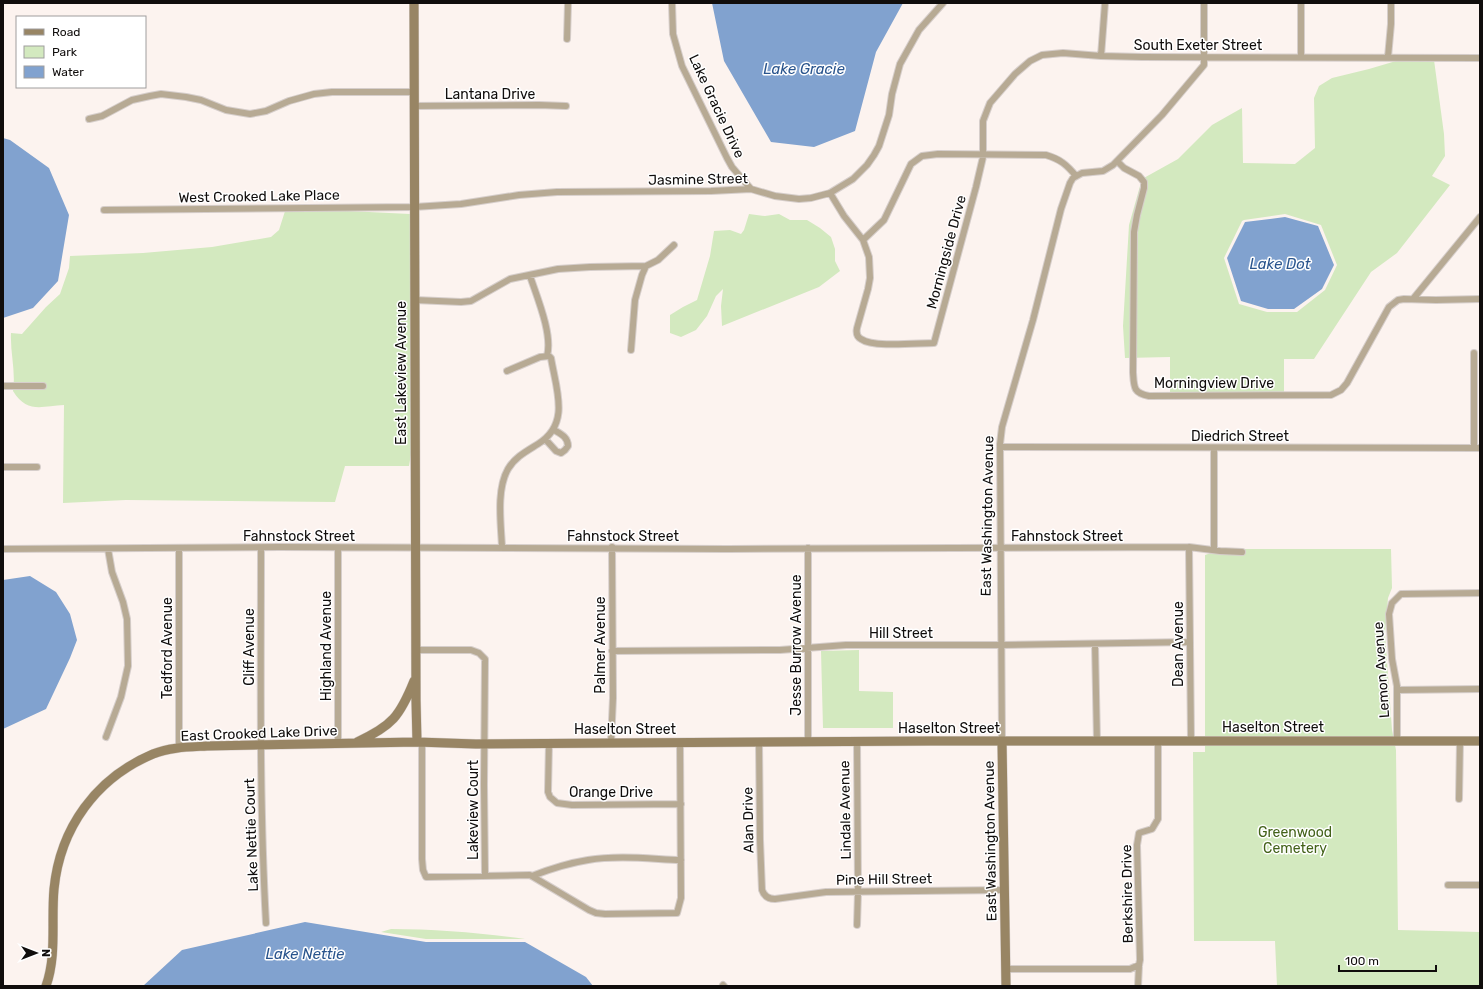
<svg xmlns="http://www.w3.org/2000/svg" width="1483" height="989" font-family="Rubik,sans-serif">
  <style>
    .green { fill: #d3e9bf; fill-rule: evenodd }
    .water { fill: #81a2cf }
    .lines { fill: none; stroke-linecap: round; stroke-linejoin: round }
    .street-casing { stroke: #d6cecb; stroke-width: 8 }
    .secondary-casing { stroke: #d6cecb; stroke-width: 10 }
    .street { stroke: #b7aa94; stroke-width: 6 }
    .secondary { stroke: #988564; stroke-width: 9 }
    .labels { text-anchor: middle; stroke-width: 3; stroke-linejoin: round; paint-order: stroke }
    .street-label { font-size: 14px; fill: #100d0c; stroke: #fff }
    .park-label { font-size: 14px; fill: #436219; stroke: #fff }
    .water-label { font-size: 15px; font-style: italic; fill: #29548d; stroke: #fff }
  </style>
  <rect width="100%" height="100%" fill="#fcf3ef"/>
  <path class="green" d="M1434,60L1444,134L1445,156L1432,176L1450,185L1397,253L1371,272L1314,359H1284V398L1170,397V357L1125,358L1123,326L1129,225L1142,179L1178,159L1212,125L1242,108L1243,163L1295,164L1315,148L1314,98L1319,86L1332,78L1369,69L1396,61ZM1285,214L1321,225L1337,265L1325,290L1297,312H1267L1239,304L1224,258L1242,221L1244,220Z
    M286,208L410,214L412,448L409,466H345L335,502L126,500L63,503L64,405C42,406 27,414 13,391C16,372 10,352 11,333L22,334L46,307L60,294L69,268L70,256L143,253L212,247L271,237L279,230Z
    M749,214L765,216L779,214L790,220H807L820,228L831,237L835,249V261L840,271L819,287L722,326L721,306L723,289L716,296L707,316L696,330L681,337L670,333V315L683,307L697,300L710,256L714,231L730,230L741,234L744,230Z
    M1223,549H1391L1392,588L1388,598L1385,634L1392,730L1396,750L1398,930L1480,932V986H1277L1275,941H1194L1193,752H1205V555Z
    M859,650V691L893,692V728H823L821,651Z
    M391,929C436,929 481,933 525,939H426L381,932Z"/>
  <path class="water" d="M712,3H903L876,52L855,131L814,147L771,142L724,61Z
    M3,138L10,140L49,168L69,215L58,281L33,308L3,318Z
    M1285,217L1318,226L1334,265L1322,289L1294,309H1268L1241,301L1227,258L1245,222Z
    M30,576L56,592L70,614L77,640L70,658L46,709L3,729V580Z
    M305,922L426,942H525L586,977L593,986H143L182,950Z"/>
  <g class="lines">
    <g class="street-casing">
      <path id="street" d="M672,3L673,34L682,66L727,158L732,167L751,189
        M1301,3V57
        M567,39L568,3
        M1101,56L1105,3
        M1388,57L1391,24V3
        M414,106L539,105L566,106
        M89,119L102,116L132,100L150,96L161,94L186,97L201,100L226,110L250,114L266,111L289,101L314,94L332,92H414
        M1117,161L1124,168L1139,176L1144,182V188L1137,215L1134,232L1133,372C1134,387 1133,393 1149,396L1331,395L1341,390L1347,383L1389,307L1398,300L1404,299L1436,300L1480,299
        M830,193L844,216L863,240L869,257L870,278L868,289L857,328C856,333 857,337 861,339C873,348 918,343 934,343L976,187L983,157V121L990,103L1015,74L1030,61L1042,55L1063,53L1101,56L1142,57L1480,58
        M104,210L414,207L461,204L519,195L557,192L711,191L751,189L775,196L799,199L811,198L830,193L853,179L867,165L874,155L879,146L889,115L892,94L900,64L919,30L943,3
        M863,240L884,220L911,164L922,156L938,154L1046,155C1060,159 1067,165 1076,176
        M530,276C537,297 553,335 547,356
        M1413,299L1480,217
        M415,300L461,302L471,301L510,279L558,269L590,267L646,266
        M631,350L635,300L642,275L646,266L658,260L674,245
        M3,386H43
        M546,440L556,451L561,453L565,450L568,446C568,437 561,434 554,430
        M1000,447L1480,448
        M1214,448V550
        M1474,448V353
        M3,467H37
        M502,547C501,524 496,490 508,469C515,457 527,451 538,444C571,424 556,389 551,358L549,356L540,357L507,371
        M1189,547L1191,741
        M179,548V748
        M261,548C261,673 259,798 266,923
        M808,548V742
        M3,549L279,547L728,549L1189,547L1220,551L1242,552
        M1095,644L1097,742
        M416,650H471L479,653L485,659L484,785L485,875
        M612,651L780,650L846,645H1001L1190,642
        M1397,690L1480,689
        M106,737L121,697L128,666L127,619L123,602L112,572L108,549
        M1397,741V686L1392,659L1389,614L1392,603L1401,594L1480,593
        M422,742V859L423,870L426,877L530,875L589,910L596,913L605,914L677,913L681,898L680,743
        M759,742L760,840L762,890C764,896 769,899 775,899L826,892L1005,890
        M857,742L858,892L857,925
        M1002,742L1000,444L1002,427L1033,320L1061,209L1070,183L1073,178L1082,173L1103,171L1113,165L1162,115L1204,65V3
        M549,743L548,792L550,797L557,803L572,805L681,804
        M611,743L613,698L612,547
        M338,744V548
        M1459,799L1460,741
        M532,876C550,869 569,863 588,860C618,855 651,859 681,860
        M1448,885H1480
        M1006,969H1130L1139,965
        M723,985L724,986
        M1138,986L1139,965L1140,960L1137,845L1139,833L1152,829L1158,819V741"/>
    </g>
    <g class="secondary-casing">
      <path id="secondary" d="M414,3L416,700L417,742
        M357,742C392,726 400,716 414,681
        M1002,742L1006,986
        M46,986C57,955 51,922 54,889C60,828 96,778 153,754C170,747 190,747 207,746L417,742L476,744L930,741H1480"/>
    </g>
    <use href="#street" class="street"/>
    <use href="#secondary" class="secondary"/>
  </g>
  <g class="labels">
    <g class="street-label">
      <text x="1198" y="50">South Exeter Street</text>
      <text x="490" y="99">Lantana Drive</text>
      <text transform="translate(717 106) rotate(65)" y="5">Lake Gracie Drive</text>
      <text transform="translate(698 179) rotate(-1)" y="5">Jasmine Street</text>
      <text transform="translate(259 196) rotate(-1)" y="5">West Crooked Lake Place</text>
      <text transform="translate(946 252) rotate(-75)" y="5">Morningside Drive</text>
      <text transform="translate(401 373) rotate(-90)" y="5">East Lakeview Avenue</text>
      <text x="1214" y="388">Morningview Drive</text>
      <text x="1240" y="441">Diedrich Street</text>
      <text transform="translate(987 516) rotate(-89)" y="5">East Washington Avenue</text>
      <text x="299" y="541">Fahnstock Street</text>
      <text x="623" y="541">Fahnstock Street</text>
      <text x="1067" y="541">Fahnstock Street</text>
      <text x="901" y="638">Hill Street</text>
      <text transform="translate(1178 644) rotate(-90)" y="5">Dean Avenue</text>
      <text transform="translate(600 645) rotate(-90)" y="5">Palmer Avenue</text>
      <text transform="translate(796 645) rotate(-90)" y="5">Jesse Burrow Avenue</text>
      <text transform="translate(326 646) rotate(-90)" y="5">Highland Avenue</text>
      <text transform="translate(249 647) rotate(-90)" y="5">Cliff Avenue</text>
      <text transform="translate(167 648) rotate(-90)" y="5">Tedford Avenue</text>
      <text transform="translate(1381 670) rotate(-94)" y="5">Lemon Avenue</text>
      <text x="1273" y="732">Haselton Street</text>
      <text x="949" y="733">Haselton Street</text>
      <text x="625" y="734">Haselton Street</text>
      <text transform="translate(259 733) rotate(-2)" y="5">East Crooked Lake Drive</text>
      <text x="611" y="797">Orange Drive</text>
      <text transform="translate(473 810) rotate(-90)" y="5">Lakeview Court</text>
      <text transform="translate(845 810) rotate(-91)" y="5">Lindale Avenue</text>
      <text transform="translate(748 820) rotate(-91)" y="5">Alan Drive</text>
      <text transform="translate(251 835) rotate(-92)" y="5">Lake Nettie Court</text>
      <text transform="translate(990 841) rotate(-91)" y="5">East Washington Avenue</text>
      <text transform="translate(884 879) rotate(-1)" y="5">Pine Hill Street</text>
      <text transform="translate(1127 894) rotate(-91)" y="5">Berkshire Drive</text>
    </g>
    <g class="park-label">
      <text x="1295" y="837">Greenwood<tspan x="1295" dy="16">Cemetery</tspan></text>
    </g>
    <g class="water-label">
      <text x="804" y="74">Lake Gracie</text>
      <text x="1280" y="269">Lake Dot</text>
      <text x="305" y="959">Lake Nettie</text>
    </g>
  </g>
  <rect width="1483" height="989" fill="none" stroke="#100d0c" stroke-width="8"/>
  <rect x="16" y="16" width="130" height="72" fill="#ffffff" stroke="#9f9e9e"/>
  <rect x="24" y="29" width="20" height="6" fill="#988564" stroke="#9f9e9e"/>
  <text x="52" y="36" font-size="12" fill="#100d0c">Road</text>
  <rect x="24" y="46" width="20" height="12" fill="#d3e9bf" stroke="#9f9e9e"/>
  <text x="52" y="56" font-size="12" fill="#100d0c">Park</text>
  <rect x="24" y="66" width="20" height="12" fill="#81a2cf" stroke="#9f9e9e"/>
  <text x="52" y="76" font-size="12" fill="#100d0c">Water</text>
  <g transform="translate(36 953) rotate(90)" stroke="#ffffff" stroke-width="3" paint-order="stroke">
  <path d="M0-3L7 15L0 10L-7 15Z" fill="#100d0c"/>
  <text y="-6" font-size="11" font-weight="bold" text-anchor="middle" fill="#100d0c">N</text>
  </g>
  <path d="M1339 965v6h97v-6" fill="none" stroke="#100d0c" stroke-width="2"/>
  <text x="1345" y="965" font-size="12" fill="#100d0c" stroke="#ffffff" stroke-width="3" paint-order="stroke">100 m</text>
</svg>
